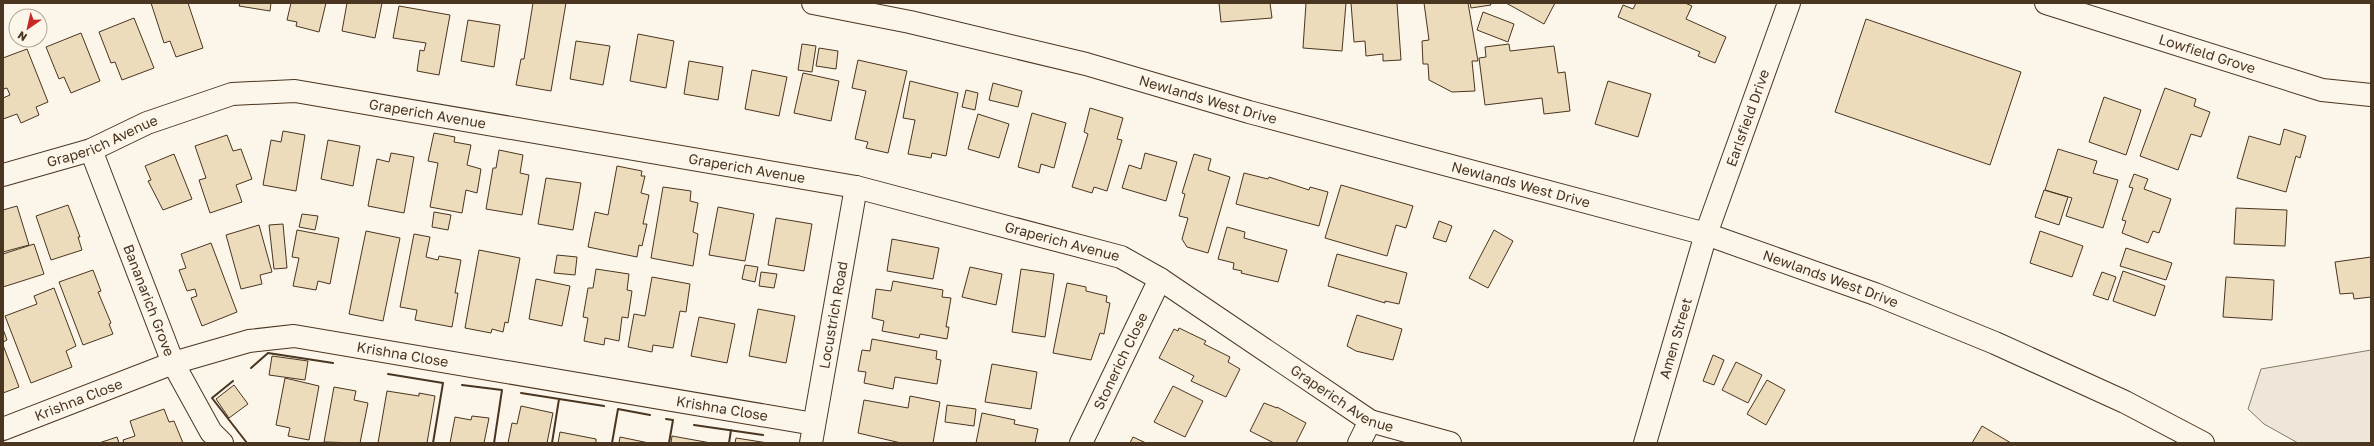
<svg xmlns="http://www.w3.org/2000/svg" width="2374" height="446" font-family="'Golos Text',sans-serif">
  <style>
    .green { fill: #ede6d9; stroke: #887966 }
    .building { fill: #ecdcbc; stroke: #4a3520 }
    .lines { fill: none; stroke-linecap: round; stroke-linejoin: round }
    .minor-casing { stroke: #4a3520; stroke-width: 24 }
    .tertiary-casing { stroke: #4a3520; stroke-width: 24 }
    .minor { stroke: #fbf6e9; stroke-width: 22 }
    .tertiary { stroke: #fbf6e9; stroke-width: 22 }
    .wall { stroke: #4a3520; stroke-width: 2 }
    .labels { text-anchor: middle; stroke-width: 3; stroke-linejoin: round; paint-order: stroke }
    .street-label { font-size: 14px; fill: #4a3520; stroke: #fbf6e9 }
  </style>
  <rect width="100%" height="100%" fill="#fbf6e9"/>
  <path class="green" d="M2371,350V443H2298L2264,424L2248,409L2261,369Z"/>
  <path class="building" d="M151,3H188L203,48L176,57L170,41L164,43Z
    M240,3H271L270,11L239,6Z
    M291,3H326L319,32L296,26L297,22L287,20Z
    M347,3H382L375,38L342,31Z
    M533,3H566L551,91L516,85L521,59H524Z
    M1219,3H1270L1272,18L1221,22Z
    M1306,3H1346L1342,51L1303,48Z
    M1351,3H1397L1401,60L1383,61V54L1366,56L1365,41L1354,42Z
    M1424,3H1468L1478,61H1472L1475,91L1452,92L1429,80L1428,64H1423L1422,41L1429,40Z
    M1470,3H1490L1491,5L1471,8Z
    M1506,3H1555L1544,24Z
    M1636,3H1685L1692,6L1686,19L1726,37L1715,63L1698,56L1700,52L1618,17L1623,5L1633,9Z
    M399,6L450,15L439,75L417,71L420,50L424,51L426,43L393,38Z
    M1483,12L1514,24L1508,42L1477,30Z
    M134,18L154,68L122,80L115,62L111,63L99,32Z
    M1866,19L2021,72L1990,165L1835,112Z
    M468,20L500,25L494,67L461,61Z
    M81,33L100,81L71,93L64,77L59,79L46,47Z
    M638,34L674,41L666,88L630,81Z
    M576,41L610,46L603,85L570,79Z
    M802,44L816,46L812,72L798,70Z
    M1509,44L1510,51L1554,46L1558,73L1565,72L1570,111L1544,114L1542,98L1485,105L1479,58L1486,57L1485,47Z
    M819,48L838,51L836,69L816,66Z
    M27,49L48,102L36,107L39,115L21,123L17,114L3,119V98L10,95L7,88L3,89V58Z
    M858,60L907,71L888,153L866,148L868,142L855,139L866,91L852,88Z
    M689,61L723,67L718,100L684,94Z
    M752,70L787,77L779,116L745,109Z
    M803,73L839,81L831,121L794,113Z
    M910,81L958,93L946,156L932,153L931,158L908,154L915,120L903,118Z
    M1608,81L1651,94L1638,137L1595,124Z
    M993,83L1022,91L1018,107L989,100Z
    M2165,88L2196,99L2194,106L2210,112L2201,137L2191,134L2178,170L2140,156Z
    M966,90L978,93L975,110L962,107Z
    M2104,97L2141,110L2126,155L2089,142Z
    M1090,108L1123,118L1117,139L1122,140L1107,191L1094,187L1092,193L1072,187L1088,134L1084,132Z
    M1032,113L1066,123L1054,168L1041,164L1039,173L1018,167Z
    M978,114L1009,124L999,158L968,149Z
    M2284,129L2306,136L2300,158L2296,156L2286,192L2237,178L2249,136L2280,145Z
    M283,131L305,135L296,191L263,185L271,140L281,142Z
    M434,133L455,137L454,142L471,145L467,165L481,169L477,193L466,190L462,213L430,207L438,163L428,161Z
    M227,135L233,151L241,149L252,179L236,185L242,202L210,213L199,180L206,178L195,146Z
    M328,140L360,146L353,186L321,179Z
    M2058,149L2097,161L2093,173L2118,180L2103,228L2066,216L2072,198L2045,190Z
    M499,150L523,155L520,173L529,175L522,215L486,209L493,168H496Z
    M391,153L414,157L404,213L368,206L377,159L389,162Z
    M1145,153L1177,162L1166,201L1122,188L1129,165L1141,169Z
    M174,154L192,199L163,210L148,181L151,180L145,166Z
    M1194,154L1211,159L1208,170L1230,177L1208,253L1187,247L1182,239L1188,218L1179,216L1185,194L1182,193Z
    M617,166L642,171L641,176H645L641,193L649,195L643,224H647L642,246L639,245L637,257L588,247L595,212L608,215Z
    M1244,173L1268,179L1269,177L1309,190L1310,187L1328,192L1319,226L1236,204Z
    M2134,174L2148,179L2144,189L2171,199L2159,233L2153,231L2148,243L2122,233L2126,221L2122,220L2133,188L2129,187Z
    M546,178L581,183L573,230L538,224Z
    M1341,185L1413,206L1406,228L1396,225L1387,256L1325,238Z
    M663,187L691,191L690,201L698,203L693,232L698,234L693,266L651,258Z
    M2044,190L2068,197L2059,225L2035,217Z
    M68,205L80,237H78L82,250L51,260L36,216Z
    M17,206L29,245L3,252V210Z
    M718,207L754,214L745,261L709,255Z
    M2236,208L2287,210L2285,246L2234,244Z
    M434,212L451,215L448,230L432,227Z
    M302,214L318,216L315,230L299,227Z
    M776,218L812,224L804,271L768,265Z
    M1439,221L1452,226L1446,242L1433,238Z
    M283,224L287,268L274,269L269,225Z
    M259,225L272,272L260,275L262,284L241,289L226,235Z
    M1227,227L1245,232L1244,238L1287,250L1278,282L1241,273L1242,271L1233,269L1234,263L1218,259Z
    M297,230L339,238L330,284L318,281L316,290L293,286L299,258L292,257Z
    M1494,230L1513,241L1488,288L1469,278Z
    M366,231L400,238L383,321L349,314Z
    M2040,231L2083,246L2072,277L2030,263Z
    M414,234L430,237L426,257L438,260L439,256L461,260L455,293H458L452,327L415,320L417,310L400,307Z
    M892,239L939,248L933,279L887,271Z
    M211,243L237,312L202,326L191,298L197,296L195,289L187,291L179,270L186,268L181,254Z
    M34,244L44,274L3,287V254Z
    M2126,248L2172,263L2166,280L2120,266Z
    M479,250L520,258L508,323L505,322L503,332L492,329L491,333L465,328Z
    M1337,254L1407,273L1399,304L1385,301V303L1328,286Z
    M557,255L577,257L575,275L554,273Z
    M2371,257V297L2354,299L2353,293L2340,294L2335,262Z
    M745,265L758,267L755,282L742,279Z
    M970,267L1002,274L996,305L962,297Z
    M596,269L629,274L627,290L632,291L628,318L622,317L619,341L605,338L604,345L584,341L588,318L583,317L588,288H593Z
    M1021,269L1054,274L1045,337L1012,332Z
    M93,270L101,291L98,292L111,323L109,324L113,334L83,345L59,282Z
    M2123,271L2165,286L2155,316L2113,301Z
    M761,272L777,274L774,288L759,286Z
    M2102,272L2116,277L2108,300L2093,295Z
    M652,277L690,284L686,312L680,311L673,348L653,345L652,352L628,347L634,314L645,316Z
    M2226,277L2274,280L2272,320L2223,317Z
    M536,279L570,286L562,326L529,319Z
    M893,281L943,290L942,297L951,298L946,327H949L947,339L920,334L919,338L882,331L884,321L872,318L876,289L891,291Z
    M1067,283L1086,287V291L1107,296L1106,302L1110,303L1104,334L1100,333L1091,360L1053,353Z
    M54,288L76,346L66,351L72,367L31,383L5,316L37,304L34,296Z
    M758,309L795,316L786,363L749,356Z
    M1357,315L1402,329L1393,360L1356,351L1347,346Z
    M699,317L735,324L727,363L691,356Z
    M1179,328L1206,341L1204,344L1230,357L1228,362L1240,369L1226,397L1191,381L1194,376L1159,358L1174,329L1178,331Z
    M3,329L7,340L3,342Z
    M872,339L937,351L936,359L941,360L937,384L895,377L893,389L864,383L866,372L858,371L862,350L870,351Z
    M3,345L19,387L3,393Z
    M1713,355L1724,360L1714,385L1703,381Z
    M272,356L308,361L305,380L269,375Z
    M1736,362L1762,375L1748,403L1722,390Z
    M992,364L1037,372L1031,409L985,402Z
    M285,378L319,386L309,440L288,436L290,428L276,425Z
    M1767,380L1785,390L1766,425L1747,414Z
    M234,385L248,404L229,418L216,399Z
    M1173,386L1203,401L1185,437L1154,422Z
    M334,387L356,391L354,400L368,403L360,443L324,442Z
    M387,391L419,396V393L435,396L427,443H378Z
    M910,396L940,402L933,443H901L858,433L864,400L908,408Z
    M1264,403L1277,408V407L1306,423L1296,443H1274L1250,431Z
    M947,405L976,409L974,426L945,422Z
    M521,406L553,413L547,443H508L512,423L517,424Z
    M164,409L169,422L174,421L183,443H124L123,440L135,436L130,421Z
    M982,413L1015,420L1014,424L1038,429L1035,443H976Z
    M472,416L489,418L484,443H450L455,417L471,420Z
    M1982,426L2011,443H1972Z
    M560,432L596,439V443H558Z
    M672,436L711,443H671Z
    M117,437L119,443H99Z
    M620,437L649,443H619Z
    M1133,437L1146,443H1130Z
    M736,438L768,443H735Z"/>
  <g class="lines">
    <g class="minor-casing">
      <g id="minor">
        <path id="s1" d="M2046,3L2322,90L2371,95"/>
        <path id="s2" d="M91,150L173,363L211,432L222,443"/>
        <path id="s3" d="M3,175L91,150L147,123L232,94L295,91L856,187L1121,257L1160,279L1370,421L1450,443"/>
        <path id="s4" d="M3,429L173,363L249,341L294,336L814,424"/>
        <path id="s5" d="M811,443L856,187"/>
        <path id="s6" d="M1081,443L1160,279"/>
        <path d="M1359,443L1370,421"/>
        <path id="s7" d="M1645,443L1706,234L1789,3"/>
      </g>
    </g>
    <g class="tertiary-casing">
      <g id="tertiary">
        <path id="s8" d="M813,3L910,22L1086,64L1249,112L1706,234L1875,294L1995,343L2125,402L2203,443"/>
      </g>
    </g>
    <use href="#minor" class="minor"/>
    <use href="#tertiary" class="tertiary"/>
    <path class="wall" d="M251,368L268,353L333,363
      M388,374L443,383L433,443
      M233,381L212,398L247,443
      M462,385L502,390L494,443
      M521,393L604,406
      M666,419L673,420L669,443
      M694,425L763,435
      M552,443L559,399
      M612,443L618,409L650,415
      M729,443L731,430"/>
  </g>
  <g class="labels">
    <g class="street-label">
      <text dy="5" stroke="none"><textPath href="#s1" startOffset="169">Lowfield Grove</textPath></text>
      <text dy="5" stroke="none"><textPath href="#s8" startOffset="407">Newlands West Drive</textPath></text>
      <text dy="5" stroke="none"><textPath href="#s3" startOffset="441">Graperich Avenue</textPath></text>
      <text dy="5" stroke="none"><textPath href="#s7" startOffset="341">Earlsfield Drive</textPath></text>
      <text dy="5" stroke="none"><textPath href="#s3" startOffset="105">Graperich Avenue</textPath></text>
      <text dy="5" stroke="none"><textPath href="#s3" startOffset="765">Graperich Avenue</textPath></text>
      <text dy="5" stroke="none"><textPath href="#s8" startOffset="731">Newlands West Drive</textPath></text>
      <text dy="5" stroke="none"><textPath href="#s3" startOffset="1089">Graperich Avenue</textPath></text>
      <text dy="5" stroke="none"><textPath href="#s8" startOffset="1055">Newlands West Drive</textPath></text>
      <text dy="5" stroke="none"><textPath href="#s2" startOffset="161">Bananarich Grove</textPath></text>
      <text dy="5" stroke="none"><textPath href="#s5" startOffset="130">Locustrich Road</textPath></text>
      <text dy="5" stroke="none"><textPath href="#s7" startOffset="109">Amen Street</textPath></text>
      <text dy="5" stroke="none"><textPath href="#s4" startOffset="417">Krishna Close</textPath></text>
      <text dy="5" stroke="none"><textPath href="#s6" startOffset="91">Stonerich Close</textPath></text>
      <text dy="5" stroke="none"><textPath href="#s3" startOffset="1413">Graperich Avenue</textPath></text>
      <text dy="5" stroke="none"><textPath href="#s4" startOffset="81">Krishna Close</textPath></text>
      <text dy="5" stroke="none"><textPath href="#s4" startOffset="741">Krishna Close</textPath></text>
    </g>
  </g>
  <rect width="2374" height="446" fill="none" stroke="#4a3520" stroke-width="8"/>
  <g transform="translate(28 28) rotate(214)"><circle r="19" fill="#fbf6e9" stroke="#b4a999"/>
  <path d="M0-3L7 15L0 10L-7 15Z" fill="#c62828"/>
  <text y="-6" font-size="11" font-weight="bold" text-anchor="middle" fill="#4a3520">N</text>
  </g>
</svg>
